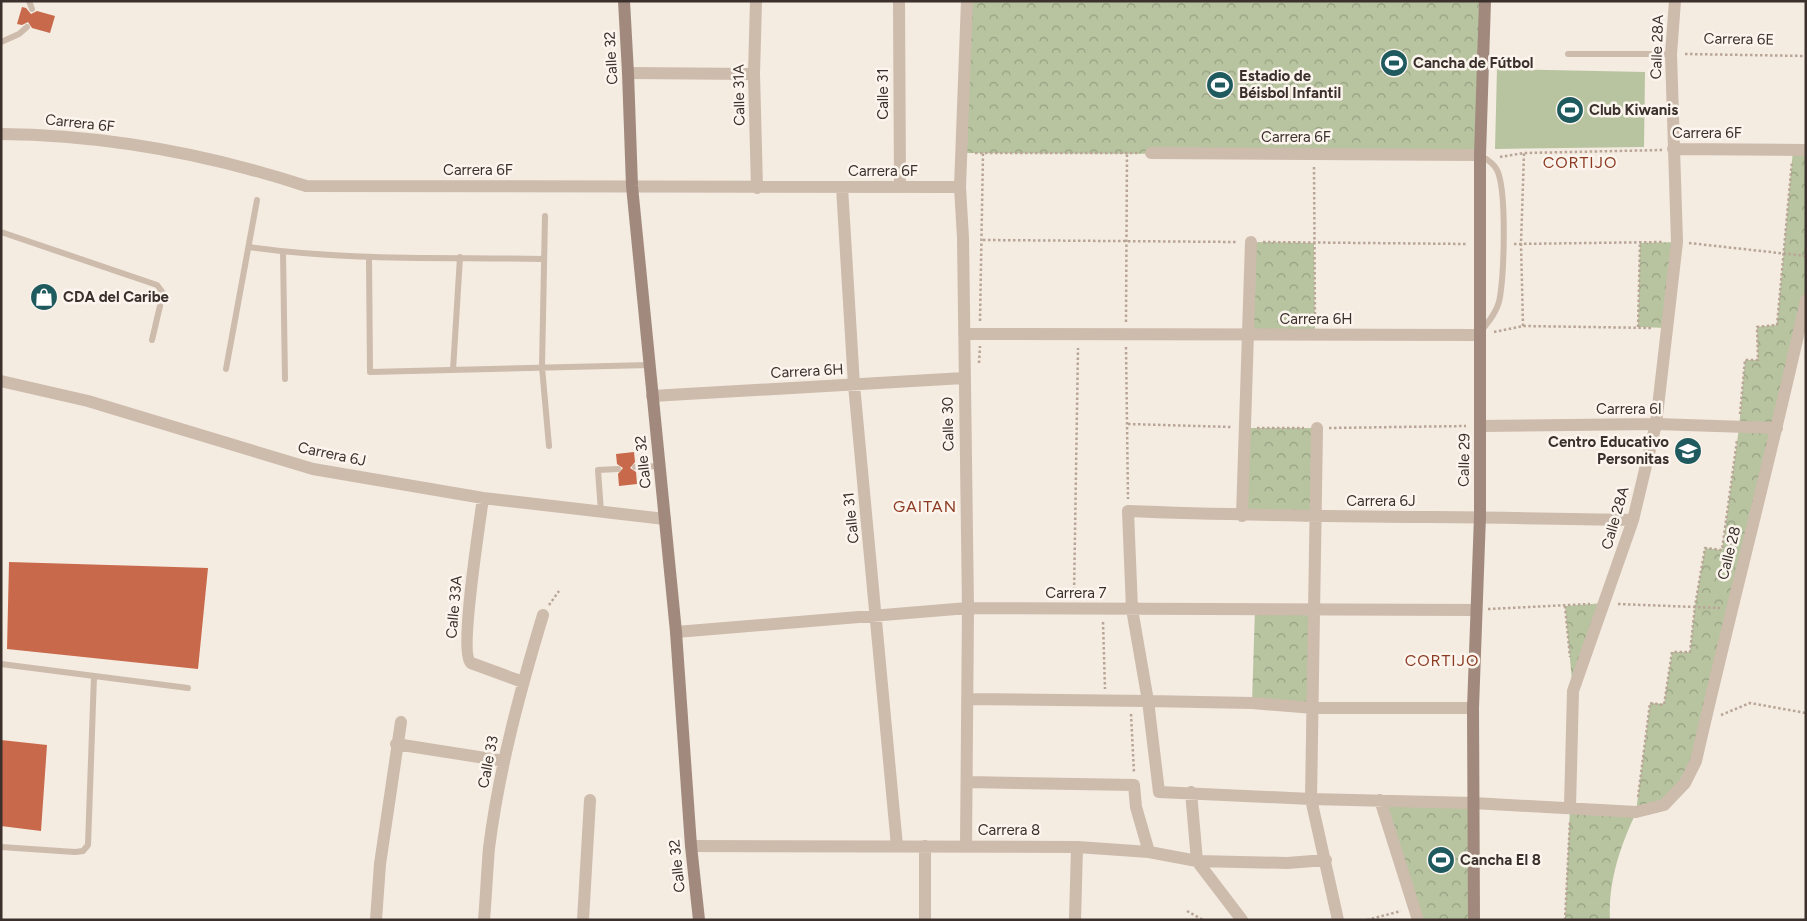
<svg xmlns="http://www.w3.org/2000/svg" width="1807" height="921" font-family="Figtree,sans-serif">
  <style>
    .green { fill: #b8c4a0 }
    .park { fill: url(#park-crowns) }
    .building { fill: #c8694b }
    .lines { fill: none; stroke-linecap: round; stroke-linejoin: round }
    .path { stroke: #b9a596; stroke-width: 2.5; stroke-dasharray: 2.5 2.5; stroke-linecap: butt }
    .lane { stroke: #cdbbac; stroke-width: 6 }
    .street { stroke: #cdbbac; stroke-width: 12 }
    .secondary { stroke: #a18a7d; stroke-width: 12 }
    .labels { text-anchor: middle; stroke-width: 5; stroke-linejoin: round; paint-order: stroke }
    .street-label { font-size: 15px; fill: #3b302b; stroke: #fbf5ee }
    .poi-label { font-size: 15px; font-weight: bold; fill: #3b302b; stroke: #fbf5ee; text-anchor: start }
    .neighbourhood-label { font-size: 16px; letter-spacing: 1px; fill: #8c3b22; stroke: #fbf5ee }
  </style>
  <defs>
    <pattern id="park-crowns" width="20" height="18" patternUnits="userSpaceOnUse" patternTransform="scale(1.25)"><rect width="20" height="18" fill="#b8c4a0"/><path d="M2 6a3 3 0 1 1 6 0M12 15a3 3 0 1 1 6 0" fill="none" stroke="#97a083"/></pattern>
  </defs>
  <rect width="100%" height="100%" fill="#f4ebe1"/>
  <path class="green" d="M1497,69L1645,72L1644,147L1495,149Z"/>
  <path class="park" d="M967,1H1485L1480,155L963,153Z
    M1793,150H1806V300L1696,761L1673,796L1636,813C1620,846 1608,883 1610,920H1565L1570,807L1636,812L1650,703L1664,704L1672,652H1690L1695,606L1705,548L1722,550L1739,428L1745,360H1758L1757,327L1777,325Z
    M1251,242L1314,243L1315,335H1248Z
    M1677,242L1668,328L1638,327L1640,243Z
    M1247,428H1317V517L1242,516Z
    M1605,603L1573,691L1565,606Z
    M1255,609L1315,610L1314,708L1252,703Z
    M1380,800L1473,803L1472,920H1418Z"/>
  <path class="building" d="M22,7L26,8L31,14L37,11L55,16L50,33L32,28L28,22L22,25L17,24Z
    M634,452L635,462L630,468L636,472L637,484L619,486L618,474L623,468L617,464L616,454Z
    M9,562L208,568L198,669L7,649Z
    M1,740L47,745L41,831L1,826Z"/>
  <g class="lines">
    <path class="path" d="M1685,54L1806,56
      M975,153H1139
      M1500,157L1524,153L1662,150
      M1314,167L1315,322
      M983,240L1238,242
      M1263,242L1468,244
      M1689,243L1806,256
      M1514,244L1663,242
      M980,321L983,153
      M1126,322L1127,153
      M1523,326L1521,244L1524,153
      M1638,327L1640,243
      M1494,332L1523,326L1653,328
      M1126,347L1128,499
      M979,363L980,346
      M1740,414L1745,360H1758L1757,327L1777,325L1792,161
      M1128,424L1231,427
      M1257,428H1304
      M1329,428L1466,426
      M1074,595L1078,348
      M1618,604L1720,608
      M549,605L559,591
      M1565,606L1570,657
      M1488,609L1590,604
      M1103,622L1105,689
      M1131,714L1134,773
      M1721,715L1750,703L1806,713
      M1638,797L1650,703L1664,705L1672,652H1690L1695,606L1705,548L1722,550L1737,440
      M1187,911L1203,920
      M1367,920L1401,911
      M1565,920L1570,821"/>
    <path class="lane" d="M29,1L32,9
      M1,42L19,34L27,27
      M1568,54H1671
      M1480,155C1486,159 1493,162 1497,170C1507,190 1504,272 1500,297C1498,310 1490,320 1482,330
      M545,216L542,367L549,446
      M1,232L157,285L163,293L152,340
      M249,247C347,261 445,257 544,259
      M283,252L285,379
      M369,258L370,372L649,365
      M226,369L257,200
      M453,370L460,257
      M635,467L660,466
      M601,512L598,470L618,469
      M1,664L188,688
      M1,847L75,852L83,851L88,845L94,676"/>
    <path class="street" d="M756,1L754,74L757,188
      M899,1L900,187
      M628,73L754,74
      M1,134C104,135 208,154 306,186L960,187
      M1673,149L1806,150
      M1151,153L1480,155
      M842,187L854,385L897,846
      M964,334L1478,335
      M1,381L88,401L313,469L483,498L665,519
      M652,396L964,378
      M1480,426L1656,424L1777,428
      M1317,428L1311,799L1338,920
      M483,498C480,521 459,653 471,663L523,682
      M1242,516L1251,242
      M1633,520C1465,516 1297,518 1128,511L1132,609L1148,701L1159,792L1311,799L1473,803L1636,812L1664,805L1685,783L1696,761C1731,607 1772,454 1806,300
      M676,632L968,608L1476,610
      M968,699L1148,701L1252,703L1314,708H1473
      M396,744L504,761
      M967,782L1134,785L1136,807L1149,852
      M1191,792L1197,861
      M1380,800L1418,920
      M1570,807L1573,691L1633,520L1656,424L1677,242L1671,54L1675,1
      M691,846L1077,847L1149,852L1197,861L1287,863L1326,860
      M966,846L968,608L963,238L960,187L967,1
      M1197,861L1242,920
      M376,920L380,864L401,722
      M484,920C486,896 487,872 489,848C499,769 520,691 543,615
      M583,920L590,800
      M925,920V846
      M1075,920L1077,847"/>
    <path class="secondary" d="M624,1L628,73L632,186L676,632L691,846L699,920
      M1474,920L1473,708L1480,516V155L1485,1"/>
  </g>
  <defs>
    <g id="stadium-disc" transform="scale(1.4375)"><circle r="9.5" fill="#1f5a5e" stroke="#fbf5ee"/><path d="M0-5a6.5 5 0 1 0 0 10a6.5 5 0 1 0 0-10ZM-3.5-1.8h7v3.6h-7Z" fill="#fff"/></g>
    <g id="shop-disc" transform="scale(1.4375)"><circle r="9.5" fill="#1f5a5e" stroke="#fbf5ee"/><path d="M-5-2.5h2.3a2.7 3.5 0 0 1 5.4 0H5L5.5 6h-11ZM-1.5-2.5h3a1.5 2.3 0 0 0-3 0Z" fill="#fff"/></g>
    <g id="school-disc" transform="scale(1.4375)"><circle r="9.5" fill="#1f5a5e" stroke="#fbf5ee"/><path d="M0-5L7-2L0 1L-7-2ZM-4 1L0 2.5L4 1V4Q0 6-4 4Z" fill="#fff"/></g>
  </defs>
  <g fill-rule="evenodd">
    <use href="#stadium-disc" x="1394" y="63"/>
    <use href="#stadium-disc" x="1220" y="85"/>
    <use href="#stadium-disc" x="1570" y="110"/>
    <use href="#shop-disc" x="44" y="297"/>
    <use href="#school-disc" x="1688" y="451"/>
    <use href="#stadium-disc" x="1441" y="860"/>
  </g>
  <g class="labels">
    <g class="street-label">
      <text transform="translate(1739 39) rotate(1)" y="5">Carrera 6E</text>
      <text transform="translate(1657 47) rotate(-88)" y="5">Calle 28A</text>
      <text transform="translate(611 58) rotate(-93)" y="5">Calle 32</text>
      <text transform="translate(883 94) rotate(-90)" y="5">Calle 31</text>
      <text transform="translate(739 95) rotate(-91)" y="5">Calle 31A</text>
      <text transform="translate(80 123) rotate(6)" y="5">Carrera 6F</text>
      <text x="1707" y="138">Carrera 6F</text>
      <text x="1296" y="142">Carrera 6F</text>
      <text x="478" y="175">Carrera 6F</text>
      <text x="883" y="176">Carrera 6F</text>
      <text x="1316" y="324">Carrera 6H</text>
      <text transform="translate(807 371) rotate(-3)" y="5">Carrera 6H</text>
      <text x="1629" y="414">Carrera 6I</text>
      <text transform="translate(948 424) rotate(-91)" y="5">Calle 30</text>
      <text transform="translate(332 454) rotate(12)" y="5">Carrera 6J</text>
      <text transform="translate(1464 460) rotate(-89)" y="5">Calle 29</text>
      <text transform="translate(643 462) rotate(-96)" y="5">Calle 32</text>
      <text x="1381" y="506">Carrera 6J</text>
      <text transform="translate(851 518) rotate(-96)" y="5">Calle 31</text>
      <text transform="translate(1615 518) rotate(-74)" y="5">Calle 28A</text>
      <text transform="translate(1729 553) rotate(-76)" y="5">Calle 28</text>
      <text x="1076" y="598">Carrera 7</text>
      <text transform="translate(454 607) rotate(-85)" y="5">Calle 33A</text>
      <text transform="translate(488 762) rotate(-79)" y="5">Calle 33</text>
      <text x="1009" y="835">Carrera 8</text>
      <text transform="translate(677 866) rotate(-96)" y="5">Calle 32</text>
    </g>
    <g class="poi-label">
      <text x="1413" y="68">Cancha de Fútbol</text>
      <text x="1239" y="81">Estadio de<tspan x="1239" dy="17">Béisbol Infantil</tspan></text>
      <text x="1589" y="115">Club Kiwanis</text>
      <text x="63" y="302">CDA del Caribe</text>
      <text x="1669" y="447" text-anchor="end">Centro Educativo<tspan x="1669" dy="17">Personitas</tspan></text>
      <text x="1460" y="865">Cancha El 8</text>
    </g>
    <g class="neighbourhood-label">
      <text x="1580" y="168">CORTIJO</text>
      <text x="925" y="512">GAITAN</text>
      <text x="1442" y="666">CORTIJO</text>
    </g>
  </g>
  <rect width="1807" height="921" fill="none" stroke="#3b302b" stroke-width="5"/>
</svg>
